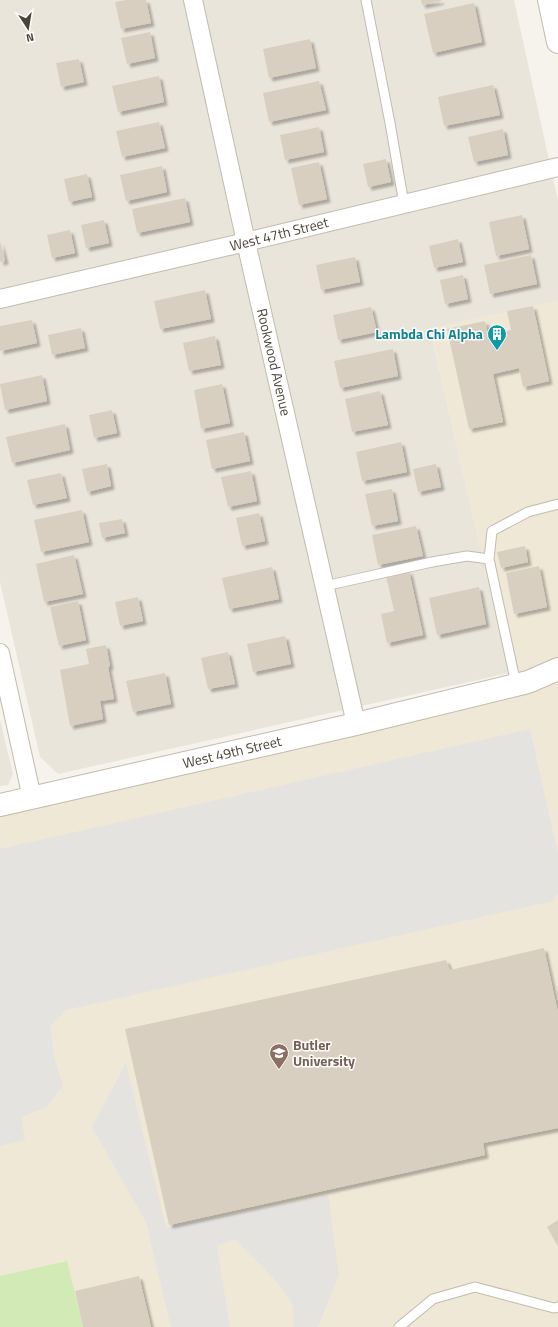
<svg xmlns="http://www.w3.org/2000/svg" width="558" height="1327" font-family="'Titillium Web',sans-serif">
  <style>
    .residential { fill: #eae5da }
    .education { fill: #efe8d6 }
    .green { fill: #d2eab5 }
    .parking { fill: #e5e3e0 }
    .building { fill: #d8cfc1; filter: url(#shadow) }
    .lines { fill: none; stroke-linecap: round; stroke-linejoin: round }
    .service-casing { stroke: #c2bbae; stroke-width: 11 }
    .minor-casing { stroke: #c2bbae; stroke-width: 20 }
    .tertiary-casing { stroke: #c2bbae; stroke-width: 24 }
    .service { stroke: #fff; stroke-width: 9 }
    .minor { stroke: #fff; stroke-width: 18 }
    .tertiary { stroke: #fff; stroke-width: 22 }
    .labels { text-anchor: middle; stroke-width: 3; stroke-linejoin: round; paint-order: stroke }
    .street-label { font-size: 14px; fill: #4b4439; stroke: #fff }
    .culture-label { font-size: 14px; font-weight: bold; fill: #0d838f; stroke: #fff; text-anchor: end }
    .education-label { font-size: 14px; font-weight: bold; fill: #785e54; stroke: #fff; text-anchor: start }
  </style>
  <defs>
    <filter id="shadow"><feDropShadow dx="3.5" dy="3.5" stdDeviation="1" flood-color="#0004"/></filter>
  </defs>
  <rect width="100%" height="100%" fill="#f6f3ec"/>
  <path class="residential" d="M0,0H514L558,201V301L430,329L509,673L58,774L40,757L0,582Z
    M0,720L13,774L8,785L0,786Z"/>
  <path class="education" d="M558,301V1327H0V813L514,695L430,328Z"/>
  <path class="green" d="M67,1261L83,1327H0V1276Z"/>
  <path class="parking" d="M530,729L558,854V893L553,901L66,1010L50,1027L55,1060L63,1086L47,1107L21,1117L25,1140L0,1146V849Z
    M126,1063L166,1228L328,1195L339,1275L318,1327H293L294,1324L293,1306L278,1283L235,1239L217,1246L230,1327H171L146,1222L92,1127Z"/>
  <path class="building" d="M126,0H146L151,23L121,29L115,2Z
    M421,0H441V1L422,5Z
    M474,3L482,42L433,53L424,14Z
    M150,32L155,58L127,64L121,38Z
    M310,39L316,68L269,78L263,49Z
    M79,59L84,82L61,87L56,63Z
    M159,76L164,102L118,112L112,86Z
    M319,81L326,110L269,122L263,93Z
    M493,85L500,115L444,126L438,97Z
    M159,122L165,148L122,157L116,131Z
    M319,127L324,152L285,160L280,135Z
    M503,129L508,155L474,162L468,137Z
    M386,159L391,182L368,187L363,164Z
    M319,162L327,199L299,205L291,168Z
    M162,166L167,192L126,201L120,175Z
    M87,174L92,197L69,202L64,179Z
    M185,198L190,222L137,233L132,209Z
    M522,215L529,249L496,256L489,222Z
    M104,220L109,243L86,248L81,225Z
    M70,230L75,253L52,258L47,235Z
    M458,239L463,262L434,268L429,246Z
    M0,241L5,261L0,262Z
    M531,255L537,284L490,294L484,265Z
    M355,257L360,282L321,290L316,265Z
    M463,275L468,299L445,304L440,280Z
    M205,290L211,319L160,329L154,301Z
    M533,306L549,381L523,387L519,368L493,374L503,422L469,429L447,329L485,321L488,335L511,330L507,311Z
    M371,307L377,332L338,340L333,315Z
    M32,320L37,343L0,351V326Z
    M81,328L85,348L52,355L48,335Z
    M215,336L221,365L189,371L183,343Z
    M393,349L398,376L340,388L334,361Z
    M42,375L47,401L5,410L0,384Z
    M222,384L230,423L201,429L194,390Z
    M380,391L388,425L352,432L345,399Z
    M112,410L117,433L94,438L89,415Z
    M65,424L70,450L12,463L6,437Z
    M244,432L250,461L212,469L206,440Z
    M401,442L407,472L362,481L356,452Z
    M107,464L111,486L87,492L82,469Z
    M436,464L441,487L418,492L413,469Z
    M251,471L257,501L228,507L221,477Z
    M61,473L67,498L33,505L27,480Z
    M392,489L398,521L372,526L365,494Z
    M82,510L89,542L41,552L34,520Z
    M259,513L265,541L242,546L236,518Z
    M122,519L125,533L102,538L99,523Z
    M416,526L423,556L378,565L372,535Z
    M525,546L528,562L501,568L497,552Z
    M74,555L83,594L44,602L36,564Z
    M539,566L547,607L514,614L506,573Z
    M272,567L279,599L229,609L222,578Z
    M409,571L423,635L387,643L381,614L394,611L386,576Z
    M479,587L486,624L437,635L429,598Z
    M138,597L143,621L120,626L115,602Z
    M78,601L86,640L59,646L50,607Z
    M285,636L291,664L253,672L247,644Z
    M106,645L110,666L108,667L114,699L100,701L103,719L70,726L60,670L89,664L86,649Z
    M228,652L235,684L208,689L201,658Z
    M165,673L171,704L133,712L126,681Z
    M544,948L558,1013V1128L483,1143L485,1155L169,1225L125,1029L446,960L450,970Z
    M558,1220V1246L547,1227Z
    M139,1276L151,1327H83L75,1291Z"/>
  <g class="lines">
    <g class="service-casing">
      <path id="service" d="M366,0L390,123L404,204
        M325,586L432,562L467,556L489,559
        M516,684L489,559L492,531L528,512L558,504
        M399,1327L433,1299L475,1287L554,1308L558,1307"/>
    </g>
    <g class="minor-casing">
      <path id="minor" d="M193,0L246,242L356,724
        M0,299L246,242L558,167
        M0,653L32,798"/>
    </g>
    <g class="tertiary-casing">
      <path id="tertiary" d="M549,0L558,42
        M0,805L356,724L528,682L558,669"/>
    </g>
    <use href="#service" class="service"/>
    <use href="#minor" class="minor"/>
    <use href="#tertiary" class="tertiary"/>
  </g>
  <defs>
    <g id="building-pin" transform="scale(1)"><path d="M0 17L-7.5 6A9.5 9.5 0 1 1 7.5 6Z" fill="#0f9aa8" stroke="#fff"/><path d="M-4-6H4V6H1V3H-1V6H-4ZM-2.5-4.3h1.7v1.8h-1.7ZM.8-4.3h1.7v1.8H.8ZM-2.5-1h1.7V.8h-1.7ZM.8-1h1.7V.8H.8Z" fill="#fff"/></g>
    <g id="university-pin" transform="scale(1)"><path d="M0 17L-7.5 6A9.5 9.5 0 1 1 7.5 6Z" fill="#8d6e63" stroke="#fff"/><path d="M0-5L7-2L0 1L-7-2ZM-4 1L0 2.5L4 1V4Q0 6-4 4Z" fill="#fff"/></g>
  </defs>
  <g fill-rule="evenodd">
    <use href="#building-pin" x="497" y="334"/>
    <use href="#university-pin" x="279" y="1053"/>
  </g>
  <g class="labels">
    <g class="street-label">
      <text transform="translate(279 234) rotate(-14)" y="5">West 47th Street</text>
      <text transform="translate(274 362) rotate(77)" y="5">Rookwood Avenue</text>
      <text transform="translate(232 752) rotate(-13)" y="5">West 49th Street</text>
    </g>
    <g class="culture-label">
      <text x="483" y="339">Lambda Chi Alpha</text>
    </g>
    <g class="education-label">
      <text x="293" y="1050">Butler<tspan x="293" dy="16">University</tspan></text>
    </g>
  </g>
  <g transform="translate(28 28) rotate(168)" stroke="#ffffff" stroke-width="3" paint-order="stroke">
  <path d="M0-3L7 15L0 10L-7 15Z" fill="#4b4439"/>
  <text y="-6" font-size="11" font-weight="bold" text-anchor="middle" fill="#4b4439">N</text>
  </g>
</svg>
